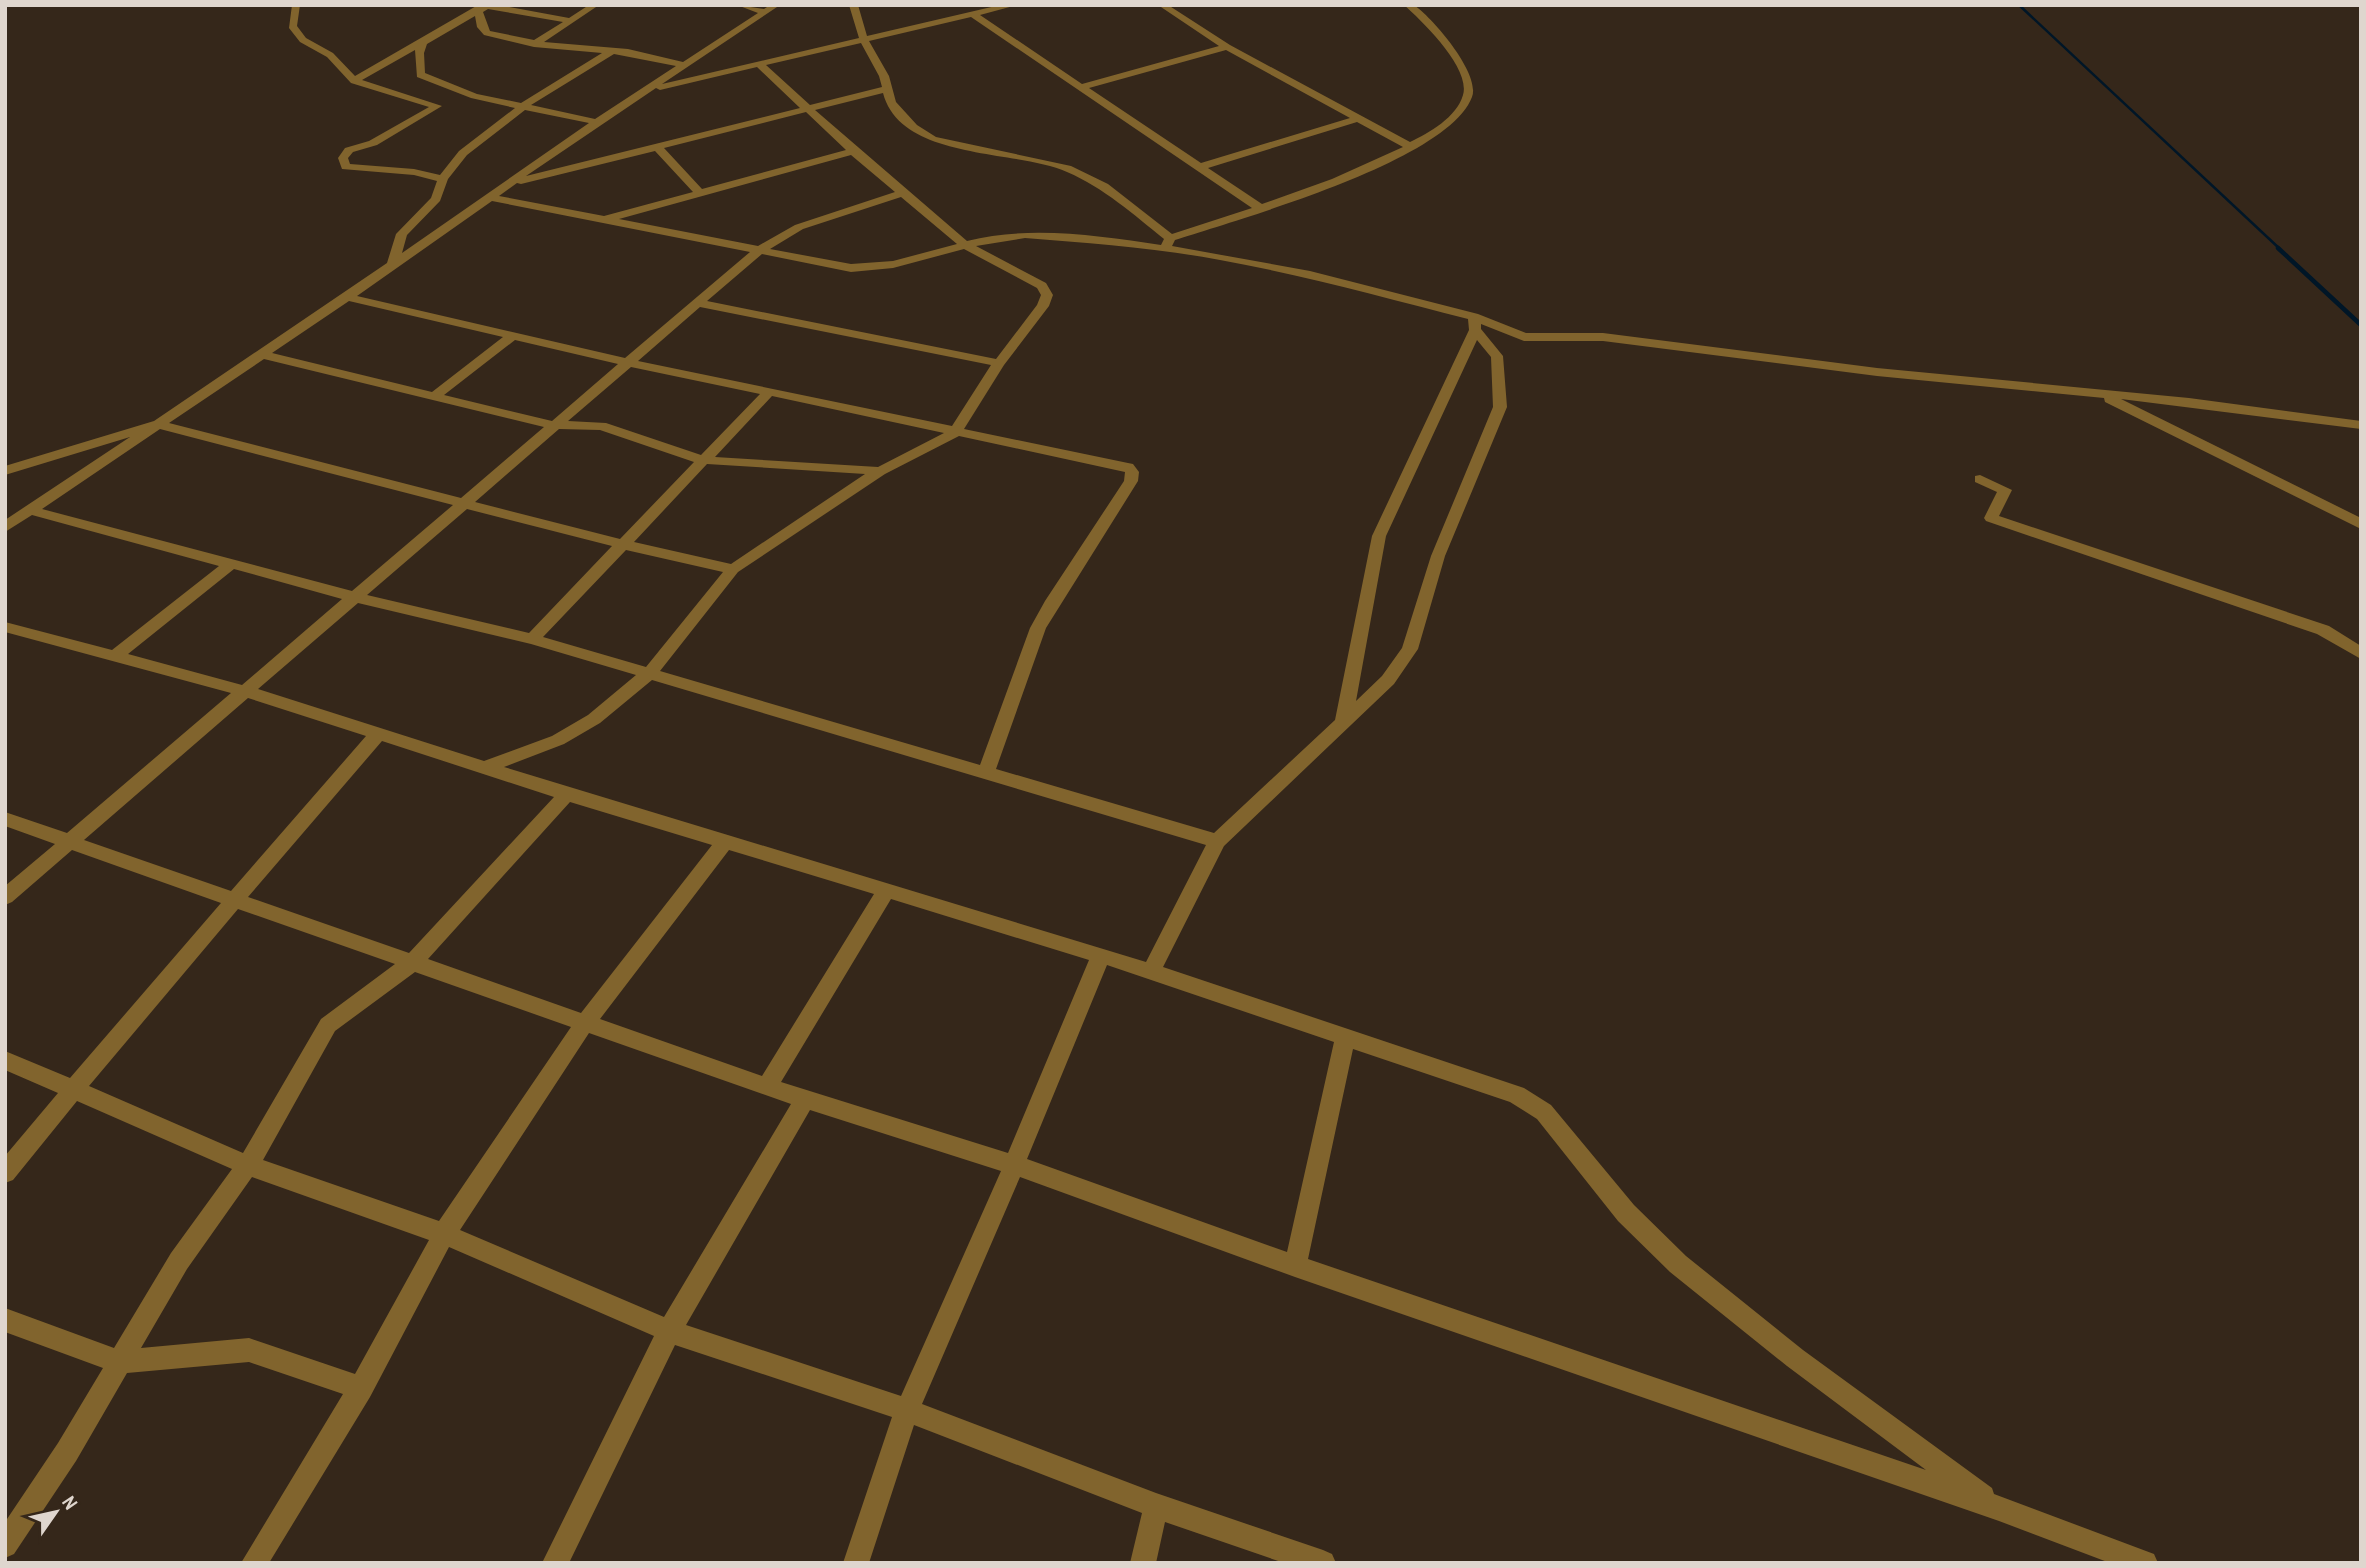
<svg xmlns="http://www.w3.org/2000/svg" width="2366" height="1568" font-family="'Archivo Narrow',sans-serif">
  <style>
    .lines { fill: none; stroke-linecap: round; stroke-linejoin: round }
    .stream-far1 { stroke: #001627; stroke-width: 2.5 }
    .stream { stroke: #001627; stroke-width: 4.5 }
    .minor { fill: #81642d; fill-rule: evenodd }
  </style>
  <rect width="100%" height="100%" fill="#35271a"/>
  <g class="lines">
    <path class="stream-far1" d="M2019,5L2280,249"/>
    <path class="stream" d="M2278,248L2361,325"/>
    <path class="minor" d="M292,5H300L297,26L306,38L333,53L355,76L478,5H499L569,18L589,5H599L544,42L628,49L683,62L758,13L737,5L764,9L770,5H780L662,84L859,38L849,5H858L867,36L1000,5H1017L980,15L1082,84L1219,46L1158,5H1168L1230,45L1410,142C1429,133 1457,117 1463,95C1471,68 1422,21 1404,5H1414C1433,18 1481,74 1472,97C1448,161 1242,218 1175,240L1172,246L1310,271L1478,314L1526,333H1603L1877,368L2189,398L2361,421V429L2121,399L2361,518V529L2105,402L2104,398L1877,376L1603,341H1524L1481,324V329L1503,356L1507,407L1445,556L1418,649L1394,684L1224,846L1163,967L1524,1088L1551,1105L1634,1205L1686,1256L1803,1350L1992,1488L1994,1494L2154,1554L2158,1563H2110L1999,1521L1295,1277L1020,1177L922,1404L1156,1493L1323,1550L1332,1554L1336,1563H1284L1165,1522L1156,1563H1130L1142,1513L914,1425L869,1563H843L892,1417L675,1345L569,1563H542L654,1336L449,1247L370,1397L269,1563H241L343,1394L249,1362L127,1373L76,1461L14,1554L5,1558V1522L58,1443L103,1368L5,1332V1308L114,1348L171,1253L232,1169L77,1101L13,1180L5,1183V1156L58,1093L5,1070V1051L70,1078L221,903L72,850L12,902L5,905V886L55,844L5,826V812L67,833L231,693L5,632V622L112,650L219,566L32,515L5,532V520L130,437L5,475V466L154,421L387,263L396,234L431,198L437,181L414,175L342,169L338,158L345,148L369,141L429,107L351,83L327,57L300,42L289,28ZM488,9L563,22L534,40L490,31L483,12ZM475,16L477,27L484,35L534,47L602,53L521,103L477,94L425,73L424,53L427,44ZM971,17L1252,208L1172,234L1108,184L1071,166L936,137L917,125L896,102L889,76L869,41ZM861,43L879,76L882,87L810,105L766,65ZM415,50L417,77L471,98L515,108L459,151L440,175L414,169L350,164L348,158L353,152L377,145L442,106L362,80ZM1226,50L1350,118L1201,163L1089,88ZM614,54L676,66L595,119L531,105ZM757,67L800,108L526,176L656,88L660,90ZM883,93C901,161 1015,149 1067,172C1104,188 1133,214 1164,239L1161,245C1098,236 1031,225 967,241L815,110ZM525,110L589,123L402,253L407,235L440,201L448,179L467,155ZM806,112L846,150L702,189L664,148ZM1357,122L1403,147L1332,179L1262,204L1208,168ZM655,151L693,192L604,216L499,196L517,183L521,184ZM851,155L895,192L795,225L758,246L619,219ZM901,197L957,244L893,261L851,264L770,249L803,229ZM492,201L750,252L625,358L357,296ZM1025,238C1091,243 1156,248 1220,260C1303,275 1386,298 1468,319L1469,330L1372,536L1335,720L1214,833L996,769L1046,628L1138,481L1139,472L1133,464L1128,463L964,429L1004,365L1049,306L1053,295L1046,283L976,246ZM964,249L1037,288L1041,295L1037,305L996,359L707,301L762,254L851,272L893,268ZM349,301L503,337L432,392L272,353ZM700,307L991,365L952,426L638,361ZM515,340L618,364L552,421L444,395ZM1477,340L1491,357L1493,407L1431,556L1402,648L1382,676L1356,701L1386,536ZM264,359L544,427L461,498L169,423ZM631,367L760,394L701,455L606,423L568,421ZM772,396L944,433L878,467L715,457ZM160,429L453,505L352,591L42,509ZM559,429L600,430L694,462L620,539L475,502ZM959,436L1125,472L1124,481L1045,601L1030,628L980,765L660,671L738,572L885,474ZM707,464L865,474L731,564L634,542ZM467,509L612,546L529,633L367,595ZM626,550L723,572L646,667L543,637ZM234,569L342,599L242,685L128,654ZM358,603L531,644L636,675L588,715L552,736L484,761L258,689ZM652,680L1206,845L1146,962L504,767L564,744L600,723ZM248,698L366,736L231,891L84,840ZM382,741L554,797L409,953L248,897ZM570,802L712,845L581,1013L428,959ZM729,850L874,894L762,1076L600,1019ZM891,899L1089,960L1008,1153L781,1082ZM238,909L395,964L321,1019L243,1153L89,1086ZM1107,965L1334,1042L1287,1252L1027,1159ZM415,972L571,1027L439,1221L263,1160L335,1031ZM589,1033L791,1104L664,1317L460,1230ZM1353,1049L1510,1102L1537,1119L1618,1221L1670,1272L1787,1366L1926,1470L1308,1259ZM810,1110L1001,1171L901,1396L686,1325ZM252,1177L429,1240L355,1374L249,1338L141,1348L187,1269Z
      M1980,475L2012,490L1999,516L2329,626L2361,646V659L2317,634L1986,521L1984,518L1997,492L1975,482V476Z"/>
  </g>
  <rect width="2366" height="1568" fill="none" stroke="#dfd6ce" stroke-width="14"/>
  <g transform="translate(56 1512) rotate(56)" stroke="#35271a" stroke-width="5" paint-order="stroke">
  <path d="M0-5L12 26L0 18L-12 26Z" fill="#dfd6ce"/>
  <text y="-10" font-size="19" font-weight="bold" text-anchor="middle" fill="#dfd6ce">N</text>
  </g>
</svg>
